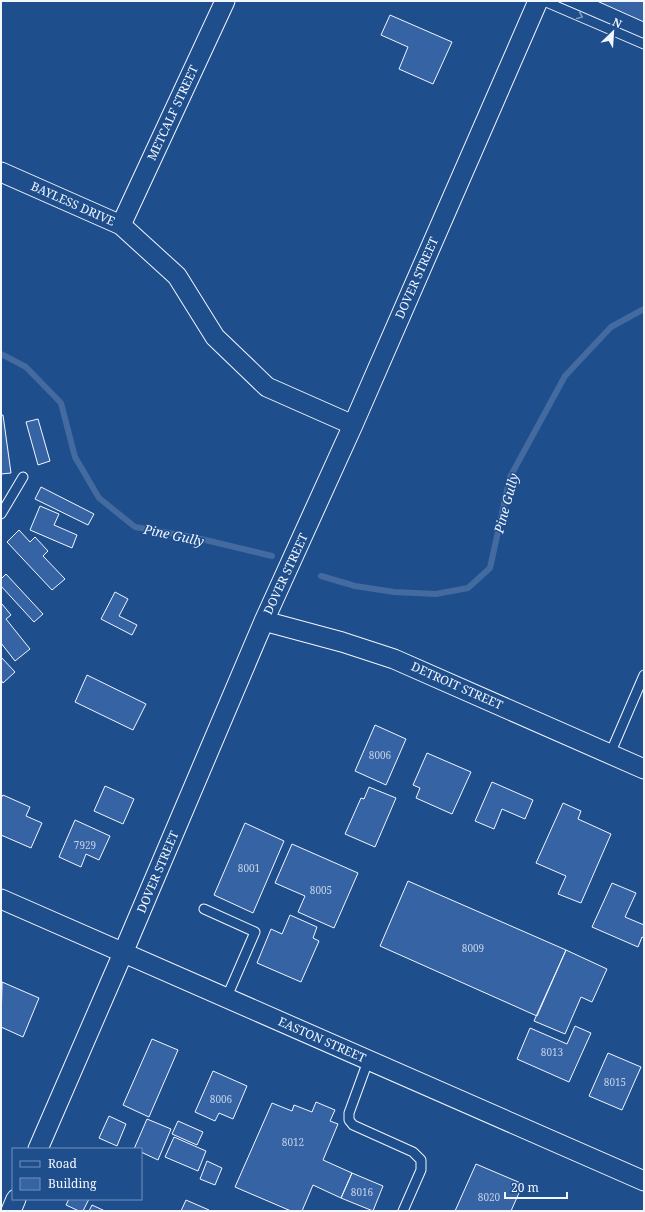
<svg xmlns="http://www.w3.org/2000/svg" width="645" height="1212" font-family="'Noto Serif',serif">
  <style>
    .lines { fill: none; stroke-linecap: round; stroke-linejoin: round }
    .stream { stroke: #446ba0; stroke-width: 6 }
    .building { fill: #3563a3; stroke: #f2f6ff }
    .service-casing { stroke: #f2f6ff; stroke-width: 11 }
    .minor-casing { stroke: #f2f6ff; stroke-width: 21 }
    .service { stroke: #1f4e8c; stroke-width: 9 }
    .minor { stroke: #1f4e8c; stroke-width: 19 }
    .oneway { stroke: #7e9ac0 }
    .labels { text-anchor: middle; stroke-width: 3; stroke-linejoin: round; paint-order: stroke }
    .number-label { font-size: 10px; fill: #c3d1e8 }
    .street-label { font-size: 12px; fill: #f2f6ff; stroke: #1f4e8c }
    .water-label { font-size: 13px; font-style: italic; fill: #f2f6ff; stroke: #1f4e8c }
  </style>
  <rect width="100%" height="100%" fill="#1f4e8c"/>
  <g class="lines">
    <path class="stream" d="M1,354L26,367L61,403L75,457L99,498L135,527L197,538L272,556
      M321,576L355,586L394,592L436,594L468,588L490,568L510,477L565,376L611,327L644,309"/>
  </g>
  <path class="building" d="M597,1H644V22Z
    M390,15L452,42L433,84L399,69L408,47L381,35Z
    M1,415H3L11,473L1,474Z
    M38,419L50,461L38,465L26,422Z
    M41,487L94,514L88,525L35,499Z
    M40,506L59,514L54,525L77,535L72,548L30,530Z
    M19,530L30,542L35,537L48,551L43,556L65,579L52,590L7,542Z
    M6,574L43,614L34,622L1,586V579Z
    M115,592L128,599L119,616L137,625L132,635L101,619Z
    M1,604H2L11,615L6,619L30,649L15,661L1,643Z
    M1,657L15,672L3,683L1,680Z
    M87,675L146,704L133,730L75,702Z
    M375,725L406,739L386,785L355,771Z
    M427,753L471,772L452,814L416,798L420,788L413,785Z
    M492,782L533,800L525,819L502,809L494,829L475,821Z
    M105,786L134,799L123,824L94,811Z
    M369,787L396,798L375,847L345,834L361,798L364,799Z
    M3,795L30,807L26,816L42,823L31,848L1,835V798Z
    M563,803L581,811L578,819L611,834L581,903L558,894L566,876L536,863Z
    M75,820L110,836L99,860L86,854L81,867L59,857Z
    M245,823L284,841L253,913L214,895Z
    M292,844L358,873L334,928L298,912L305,896L275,883Z
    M408,881L566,950L537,1016L380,946Z
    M612,883L636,893L625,917L644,925V938L642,937L638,947L592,927Z
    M290,915L317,927L313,938L319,941L301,982L257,963L271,929L282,934Z
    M566,950L607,969L592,1002L581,997L565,1034L534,1021Z
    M2,982L39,998L23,1037L1,1027Z
    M575,1026L591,1033L569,1082L517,1059L530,1028L567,1044Z
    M152,1039L178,1050L149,1117L123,1105Z
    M608,1053L641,1067L622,1110L589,1096Z
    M213,1071L247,1086L233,1119L219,1113L215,1121L195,1112Z
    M316,1102L335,1110L330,1121L338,1124L323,1160L352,1173L341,1198L313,1185L302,1211H291L235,1187L272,1103L292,1111L294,1105L312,1112Z
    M109,1116L126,1124L117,1146L99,1138Z
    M147,1119L171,1129L158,1160L141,1152V1149H134Z
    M178,1121L203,1132L197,1145L172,1134Z
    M174,1137L206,1151L198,1171L165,1157Z
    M207,1161L222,1168L215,1185L200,1179Z
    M476,1164L523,1184L511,1211H455Z
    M352,1173L383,1186L373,1211L341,1198Z
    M69,1199H89L83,1211H79L66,1205Z
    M186,1200L209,1210V1211H181Z
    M92,1205L105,1211H89Z"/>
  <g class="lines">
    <g class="service-casing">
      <path id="service" d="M544,1L644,44
        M1,514L23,477
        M610,754L644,675
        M204,909L255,932L226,999
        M368,1061L349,1113V1120L353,1125L413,1152L421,1160V1170L403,1211"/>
    </g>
    <g class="minor-casing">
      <path id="minor" d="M1,172L121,225L177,276L215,337L267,387L353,425
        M121,225L225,1
        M264,621L342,642L394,659L644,769
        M1,899L644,1181
        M38,1149L123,953L264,621L353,425L538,1
        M11,1211L16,1199"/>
    </g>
    <use href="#service" class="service"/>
    <use href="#minor" class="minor"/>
  </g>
  <defs><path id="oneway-chevron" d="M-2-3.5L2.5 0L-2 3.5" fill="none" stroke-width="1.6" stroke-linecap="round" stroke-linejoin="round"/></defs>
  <use class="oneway" href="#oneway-chevron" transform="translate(580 16) rotate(23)"/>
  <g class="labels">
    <g class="number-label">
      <text x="380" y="759">8006</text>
      <text x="85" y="849">7929</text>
      <text x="249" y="872">8001</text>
      <text x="321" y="894">8005</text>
      <text x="473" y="952">8009</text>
      <text x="552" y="1056">8013</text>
      <text x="615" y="1086">8015</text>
      <text x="221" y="1103">8006</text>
      <text x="293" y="1146">8012</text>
      <text x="362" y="1196">8016</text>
      <text x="489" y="1201">8020</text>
    </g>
    <g class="street-label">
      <text transform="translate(173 113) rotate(-65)" y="4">METCALF STREET</text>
      <text transform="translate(73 204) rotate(24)" y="4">BAYLESS DRIVE</text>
      <text transform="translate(417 278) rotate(-66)" y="4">DOVER STREET</text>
      <text transform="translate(286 574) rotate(-65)" y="4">DOVER STREET</text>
      <text transform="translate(457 686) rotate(24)" y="4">DETROIT STREET</text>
      <text transform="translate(158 872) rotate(-67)" y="4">DOVER STREET</text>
      <text transform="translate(322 1040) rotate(24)" y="4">EASTON STREET</text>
    </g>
    <g class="water-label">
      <text transform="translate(506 503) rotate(-75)" y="5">Pine Gully</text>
      <text transform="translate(174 535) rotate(12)" y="5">Pine Gully</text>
    </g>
  </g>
  <rect width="645" height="1212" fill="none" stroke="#f2f6ff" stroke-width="4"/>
  <rect x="12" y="1148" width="130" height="52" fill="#1f4e8c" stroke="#7391ba"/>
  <rect x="20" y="1161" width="20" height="6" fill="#1f4e8c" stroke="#7391ba"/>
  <text x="48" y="1168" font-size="12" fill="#f2f6ff">Road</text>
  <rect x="20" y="1178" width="20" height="12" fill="#3563a3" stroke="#7391ba"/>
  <text x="48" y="1188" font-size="12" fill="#f2f6ff">Building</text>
  <g transform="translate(613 32) rotate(25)" stroke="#1f4e8c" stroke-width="3" paint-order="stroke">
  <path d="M0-3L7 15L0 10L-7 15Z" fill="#f2f6ff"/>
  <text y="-6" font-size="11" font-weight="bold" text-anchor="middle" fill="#f2f6ff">N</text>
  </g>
  <path d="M505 1192v6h62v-6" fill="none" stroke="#f2f6ff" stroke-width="2"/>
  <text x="511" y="1192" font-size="12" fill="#f2f6ff" stroke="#1f4e8c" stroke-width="3" paint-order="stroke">20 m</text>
</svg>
